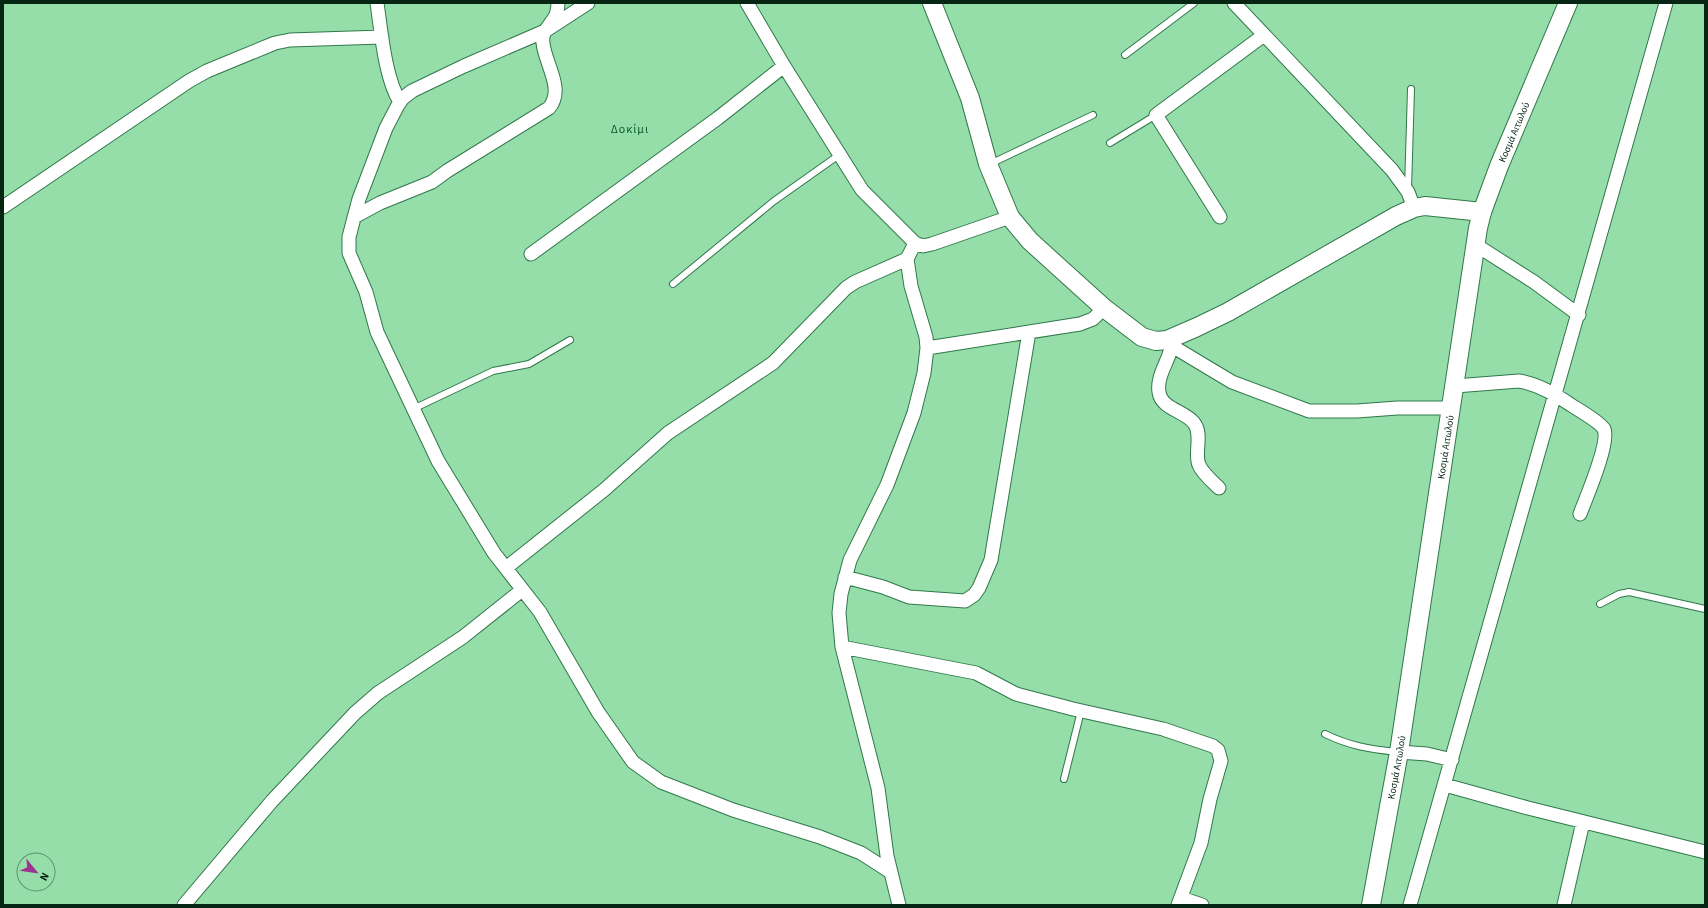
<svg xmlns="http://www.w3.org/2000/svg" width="1708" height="908" font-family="'Source Sans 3',sans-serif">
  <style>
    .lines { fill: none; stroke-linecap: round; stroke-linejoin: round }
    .lane-casing { stroke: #30784a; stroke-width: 8 }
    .street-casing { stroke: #30784a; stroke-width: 15 }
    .secondary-casing { stroke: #30784a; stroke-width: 20 }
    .lane { stroke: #fff; stroke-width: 6 }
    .street { stroke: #fff; stroke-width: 13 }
    .secondary { stroke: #fff; stroke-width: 18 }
    .labels { text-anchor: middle; stroke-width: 3; stroke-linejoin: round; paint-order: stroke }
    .street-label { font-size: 10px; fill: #062512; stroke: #95deaa }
    .quarter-label { font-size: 12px; letter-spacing: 1px; fill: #0c5c30; stroke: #95deaa }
  </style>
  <rect width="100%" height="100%" fill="#95deaa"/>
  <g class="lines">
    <g class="lane-casing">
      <path id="lane" d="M1125,55L1194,3
        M1110,143L1156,115
        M990,164L1093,115
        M1408,189L1411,89
        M673,284L774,201L839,155
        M413,409L493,371L529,364L570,340
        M1600,604L1619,594L1629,592L1705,609
        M1325,734C1350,746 1369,749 1397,752
        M1064,779L1081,711"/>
    </g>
    <g class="street-casing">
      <path id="street" d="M377,3C381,30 385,79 400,102
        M588,3L545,31L464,66L412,91L403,98L398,105L386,128L359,199L349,237V253L366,292L377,332L438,461L494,553L540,612L598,712L633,762L661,782L733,810L820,837L861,853L889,871
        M747,3L784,66L862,190L915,243L923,246L932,244L1010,217
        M1234,3L1392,170L1408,192L1414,208
        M3,207L189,81L207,71L275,43L290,40L382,37
        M354,217L380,203L432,182L447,171L549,108C565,89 545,64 543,43C541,31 551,25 556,15C557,12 558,7 558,3
        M1220,217L1156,115L1264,35
        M1476,245L1534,282L1579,315
        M531,254L718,118L784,66
        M1172,339C1173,357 1156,373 1159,392C1161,409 1185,411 1194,423C1203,434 1194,453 1199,465C1203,474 1213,482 1219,488
        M1172,346L1232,382L1309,411H1357L1397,408H1451
        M927,348L1080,324L1093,319L1104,308
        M1455,386L1519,381C1538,384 1555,394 1571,405C1579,410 1600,422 1604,429C1610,443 1586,498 1580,514
        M506,568L604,490L668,433L773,363L846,288L855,282L907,259
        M845,577L883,587L909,597L965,601L974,595L979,588L991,560L1029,332
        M842,647L976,673L1016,694L1073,709L1163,729L1213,746L1218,750L1221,761L1210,799L1201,843L1178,905
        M1399,752L1427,754L1452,760
        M1445,785L1528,808L1705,852
        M1181,898L1202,905
        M184,905L272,801L355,713L378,693L463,637L522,590
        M899,905L887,856L878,788L842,647L839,613L841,594L850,560L887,485L914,413L924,373L927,348L926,337L911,286L907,259L915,243
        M1410,905L1666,3
        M1564,905L1583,822"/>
    </g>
    <g class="secondary-casing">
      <g id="secondary">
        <path d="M932,3L970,98L988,164L1010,217L1030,241L1104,308L1142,337L1156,341L1167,340L1197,327L1228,312L1396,216L1414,208L1425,206L1482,212"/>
        <path id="s1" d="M1371,905L1399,752L1478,228L1482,212L1499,166L1568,3"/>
      </g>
    </g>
    <use href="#lane" class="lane"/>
    <use href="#street" class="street"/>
    <use href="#secondary" class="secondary"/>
  </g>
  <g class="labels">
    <g class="street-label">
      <text dy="4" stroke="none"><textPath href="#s1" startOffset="788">Κοσμά Αιτωλού</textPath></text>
      <text dy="4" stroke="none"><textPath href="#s1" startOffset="464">Κοσμά Αιτωλού</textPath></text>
      <text dy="4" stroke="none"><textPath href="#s1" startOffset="140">Κοσμά Αιτωλού</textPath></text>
    </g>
    <g class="quarter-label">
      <text x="630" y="133">Δοκίμι</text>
    </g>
  </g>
  <rect width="1708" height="908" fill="none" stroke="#062512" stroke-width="8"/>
  <g transform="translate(36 872) rotate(119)"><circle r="19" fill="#95deaa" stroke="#5c946d"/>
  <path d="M0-3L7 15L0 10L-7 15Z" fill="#9e3292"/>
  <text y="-6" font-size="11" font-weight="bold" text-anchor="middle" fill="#062512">N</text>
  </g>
</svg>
